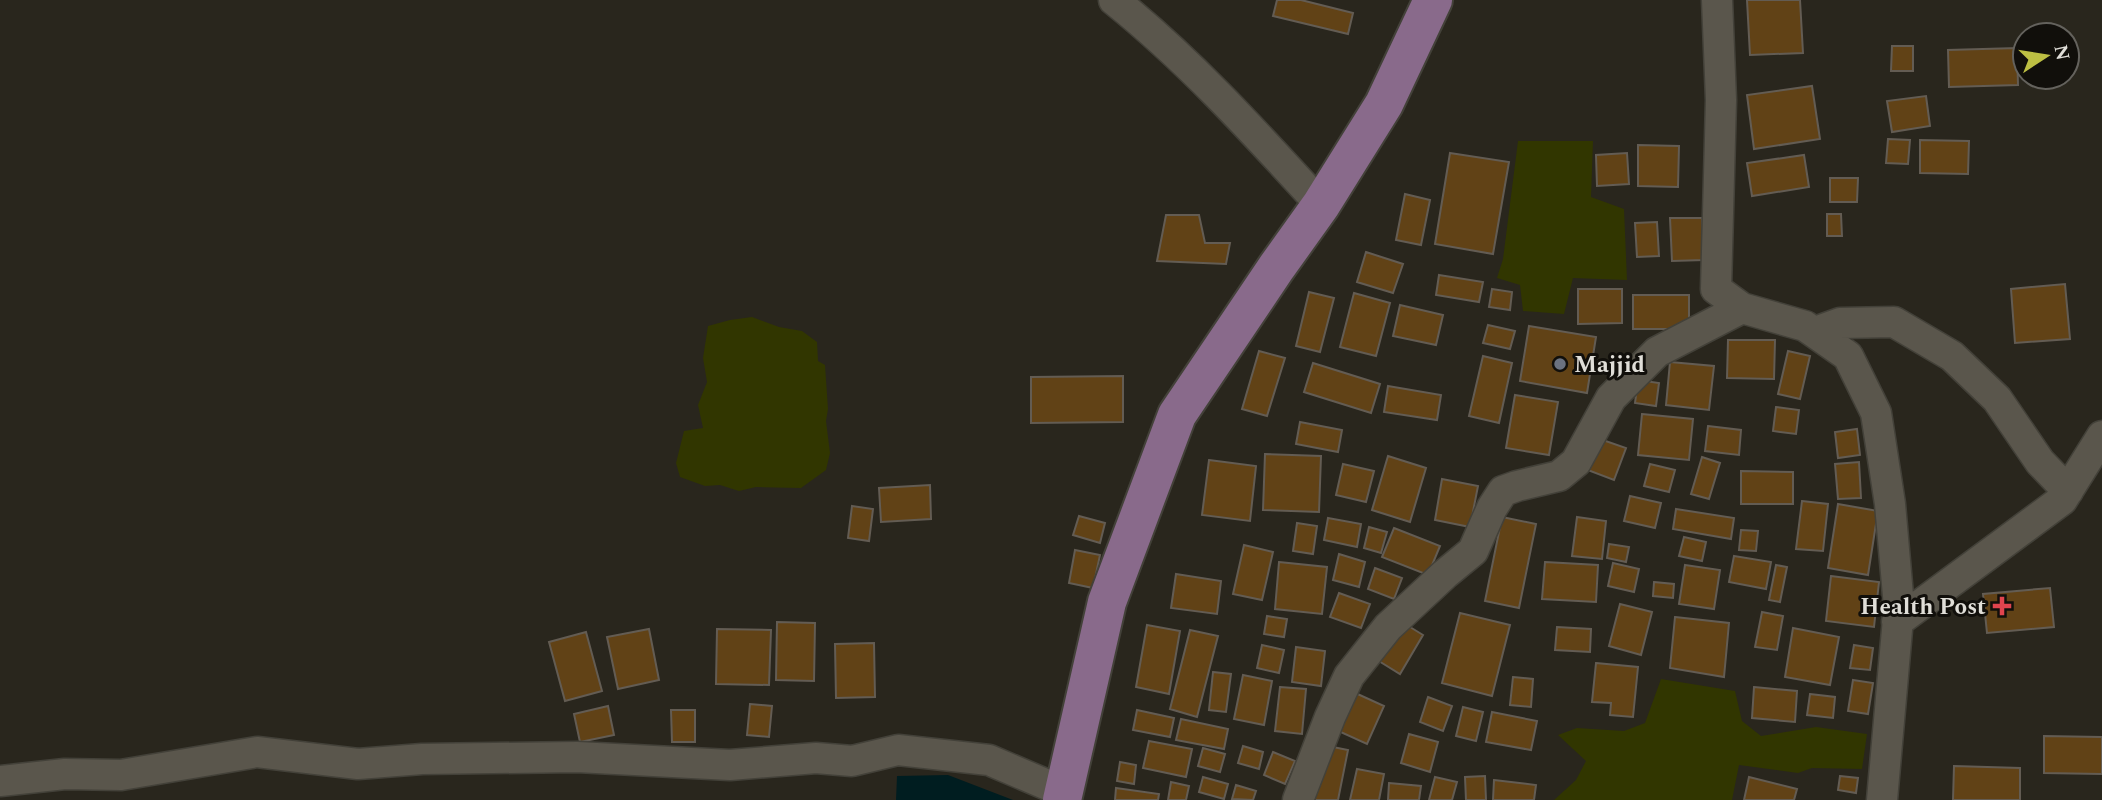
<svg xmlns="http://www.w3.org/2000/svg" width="2102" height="800" font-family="Spectral,serif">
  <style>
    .green { fill: #313600 }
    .water { fill: #001d20 }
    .building { fill: #614216; stroke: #635c53; stroke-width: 2 }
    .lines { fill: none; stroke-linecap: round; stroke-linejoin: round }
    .street-casing { stroke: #434139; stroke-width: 33 }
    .primary-casing { stroke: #434139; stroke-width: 42 }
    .street { stroke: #5a564c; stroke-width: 30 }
    .primary { stroke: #896a8b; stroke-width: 38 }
    .worship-dot { fill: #6b7280; stroke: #110f0b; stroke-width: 2.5 }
    .health-dot { fill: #e0444e; stroke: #110f0b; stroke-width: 2.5 }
    .labels { text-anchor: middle; stroke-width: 6; stroke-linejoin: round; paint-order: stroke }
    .poi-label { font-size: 23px; font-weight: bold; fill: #e0ded8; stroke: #110f0b; text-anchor: start }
  </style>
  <rect width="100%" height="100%" fill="#29261d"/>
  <path class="green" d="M1518,141H1593L1591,197L1624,209L1627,280L1573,278L1564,314L1523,311L1520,285L1497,278L1503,259Z
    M752,317L779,327L802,331L817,342L818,361L825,365L828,409L826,421L830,453L826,470L801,488L756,487L739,491L720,485L705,486L680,477L676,463L684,431L703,428L698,405L707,382L703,358L708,326L730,320Z
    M1661,679L1735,691L1742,721L1761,736L1816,727L1867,734L1862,769L1812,768L1798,773L1739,765L1732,800H1554L1576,780L1586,761L1558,735L1577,728L1624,731L1645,723Z"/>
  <path class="water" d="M948,775L1013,800H896L897,776Z"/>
  <path class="building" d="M1277,0H1301L1353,13L1348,34L1273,16Z
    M1747,0H1800L1803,53L1750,55Z
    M1892,46H1913V71H1891Z
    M2017,48L2018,85L1949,87L1948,50Z
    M1812,86L1820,139L1754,149L1747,95Z
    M1926,96L1930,126L1892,132L1887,101Z
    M1888,139L1910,140L1908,164L1886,163Z
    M1920,140L1969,141L1968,174L1920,173Z
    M1638,145L1679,146L1678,187L1638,186Z
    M1450,153L1509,162L1493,254L1435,244Z
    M1627,153L1629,184L1597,186L1596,155Z
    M1804,155L1809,187L1752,196L1747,163Z
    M1830,178H1858L1857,202H1830Z
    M1405,194L1430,200L1421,245L1396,240Z
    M1827,214H1841L1842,236H1827Z
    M1166,215H1199L1205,243H1230L1226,264L1157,261Z
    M1670,218H1702L1704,260L1672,261Z
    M1657,222L1659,256L1637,257L1635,223Z
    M1366,252L1403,264L1393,293L1357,282Z
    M1439,275L1483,282L1479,302L1436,295Z
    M2065,284L2070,339L2015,343L2011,289Z
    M1492,289L1512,292L1510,310L1489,307Z
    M1578,289H1622V323L1578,324Z
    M1309,292L1334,298L1320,352L1296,346Z
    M1354,293L1390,303L1376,356L1340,347Z
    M1633,295H1689V329H1633Z
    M1400,305L1443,315L1436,345L1393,336Z
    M1488,325L1515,331L1510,349L1483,343Z
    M1529,326L1596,337L1587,393L1520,381Z
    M1728,340H1775L1774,379L1727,378Z
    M1259,351L1285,358L1267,416L1242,409Z
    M1788,351L1810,356L1800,399L1778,394Z
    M1483,356L1512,363L1499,423L1469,416Z
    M1670,362L1714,366L1709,410L1666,405Z
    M1313,363L1380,384L1371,413L1304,392Z
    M1123,376V422L1031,423V377Z
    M1638,380L1659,383L1656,406L1635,403Z
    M1388,386L1441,395L1437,420L1384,412Z
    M1515,395L1558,402L1549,455L1506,448Z
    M1776,407L1799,410L1796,434L1773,431Z
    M1642,414L1693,419L1689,460L1638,455Z
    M1300,422L1342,430L1338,452L1296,444Z
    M1708,426L1741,430L1739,455L1705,451Z
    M1857,429L1860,455L1838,458L1835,432Z
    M1597,438L1626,448L1614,480L1585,469Z
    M1265,454L1321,456L1319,512L1263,510Z
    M1388,456L1426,468L1410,522L1372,510Z
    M1702,457L1720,463L1709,499L1691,494Z
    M1209,460L1256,466L1250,521L1202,515Z
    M1859,462L1861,498L1838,499L1835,464Z
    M1343,464L1374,471L1366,502L1336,495Z
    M1650,464L1675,470L1669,492L1644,486Z
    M1741,471L1793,472V504H1741Z
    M1442,479L1478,486L1470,527L1435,520Z
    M930,485L931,519L881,522L879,488Z
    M1630,496L1661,503L1655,528L1624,521Z
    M1802,501L1828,504L1823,551L1796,549Z
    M1838,504L1878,511L1868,575L1828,568Z
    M852,506L873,509L869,541L848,538Z
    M1676,509L1734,518L1731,539L1673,529Z
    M1079,516L1105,523L1100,543L1073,535Z
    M1502,517L1536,524L1519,608L1485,601Z
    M1577,517L1606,521L1602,559L1572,556Z
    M1328,518L1361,524L1357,547L1324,540Z
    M1297,523L1317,526L1313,554L1293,551Z
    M1369,527L1387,532L1381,553L1364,548Z
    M1394,528L1440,546L1428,575L1382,557Z
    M1741,530L1758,531L1756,551L1739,550Z
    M1684,537L1706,542L1702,561L1679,556Z
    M1609,544L1629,547L1626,562L1607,558Z
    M1244,545L1273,552L1262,600L1233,594Z
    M1075,550L1100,555L1093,588L1069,583Z
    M1339,554L1365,562L1359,587L1333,580Z
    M1734,556L1771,562L1766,589L1729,582Z
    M1279,562L1327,567L1322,614L1275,609Z
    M1545,562L1598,565L1596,602L1542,599Z
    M1613,563L1639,569L1634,592L1608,586Z
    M1685,565L1720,570L1714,609L1679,604Z
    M1776,565L1787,567L1780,602L1769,600Z
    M1375,568L1402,578L1394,599L1368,589Z
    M1176,574L1221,581L1217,614L1171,608Z
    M1831,576L1879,582L1874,627L1826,621Z
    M1654,582L1674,584L1673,598L1653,596Z
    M2050,588L2054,627L1987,633L1983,594Z
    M1339,593L1370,604L1361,628L1330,617Z
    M1620,604L1652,612L1641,655L1609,646Z
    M1762,612L1783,616L1777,650L1755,647Z
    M1460,613L1510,625L1492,696L1442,683Z
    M1267,616L1287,619L1284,637L1264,634Z
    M1675,617L1729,623L1724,677L1670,668Z
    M1397,619L1423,635L1400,674L1374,658Z
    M777,622L815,623L814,681L776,680Z
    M1147,625L1180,631L1169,694L1136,687Z
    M1557,627L1591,629L1590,652L1555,650Z
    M1793,628L1839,637L1830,685L1785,677Z
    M649,629L659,680L618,689L607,637Z
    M717,629L771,630L769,685L716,684Z
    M1190,630L1218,636L1197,717L1170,709Z
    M586,632L602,691L565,701L549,642Z
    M874,643L875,697L836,698L835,644Z
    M1262,645L1284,650L1279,673L1257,668Z
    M1854,645L1873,648L1870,670L1850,668Z
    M1296,647L1325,651L1321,686L1292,682Z
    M1596,663L1638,667L1633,717L1610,715L1611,703L1592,702Z
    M1213,672L1231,674L1226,712L1209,710Z
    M1243,675L1272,681L1264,725L1234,719Z
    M1513,677L1533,679L1531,707L1510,705Z
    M1853,680L1873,683L1868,714L1848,711Z
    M1280,687L1306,689L1302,734L1275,731Z
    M1754,687L1797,691L1795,722L1752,718Z
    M1351,691L1384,706L1367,744L1334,729Z
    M1810,694L1835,697L1833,718L1807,715Z
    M1428,697L1452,706L1443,731L1420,722Z
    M750,704L772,706L769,737L747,735Z
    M608,706L614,735L580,742L574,714Z
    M1463,707L1483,712L1476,741L1456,736Z
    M671,710H695V742H672Z
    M1137,710L1174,718L1170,737L1133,730Z
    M1492,712L1537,721L1531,750L1486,742Z
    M1181,719L1228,729L1224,749L1176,740Z
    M1409,734L1438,742L1430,772L1401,763Z
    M2044,736L2102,737V774L2044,773Z
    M1149,741L1192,749L1186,777L1143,768Z
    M1323,745L1348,750L1338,800H1311Z
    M1243,746L1263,752L1259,769L1238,763Z
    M1203,748L1225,754L1220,772L1198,766Z
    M1273,752L1295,761L1285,784L1264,775Z
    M1120,762L1136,765L1134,784L1117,781Z
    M1954,766L2020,768V800H1953Z
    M1357,769L1384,774L1379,800H1350Z
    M1485,776L1486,800H1466L1465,777Z
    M1840,776L1858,778L1856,793L1838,790Z
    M1203,777L1228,784L1224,799L1199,792Z
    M1435,777L1457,782L1452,800H1429Z
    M1749,777L1797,789L1794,800H1744Z
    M1494,780L1536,785L1534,800H1493Z
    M1171,782L1189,786L1186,800H1168Z
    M1389,783L1421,786L1419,800H1388Z
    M1236,785L1256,791L1253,800L1232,799Z
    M1116,788L1159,794L1158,800H1115Z"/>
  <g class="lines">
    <g class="street-casing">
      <path id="street" d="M1114,0C1190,61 1256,134 1321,205
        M1717,0L1721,100L1716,289L1742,308L1805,326L1848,356L1876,413L1890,504L1899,607L1882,800
        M1815,332L1840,323L1894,322L1952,356L1997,399L2040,462L2068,491
        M1897,622L2062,500L2102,436
        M0,781L65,774L121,775L257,752L358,764L422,759L577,757L730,765L816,758L852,761L898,750L989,760L1064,792
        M1298,800L1330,717L1349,676L1388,627L1445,574L1473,551L1492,508L1503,491L1517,486L1559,476L1576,462L1611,398L1657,352L1742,308"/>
    </g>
    <g class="primary-casing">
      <path id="primary" d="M1062,800L1107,602L1177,415L1276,268L1321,205L1384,104L1433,0"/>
    </g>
    <use href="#street" class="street"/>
    <use href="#primary" class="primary"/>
  </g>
  <circle class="worship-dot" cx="1560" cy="364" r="7"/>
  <path class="health-dot" d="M1998.5 595.5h7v7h7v7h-7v7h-7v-7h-7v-7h7z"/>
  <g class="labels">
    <g class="poi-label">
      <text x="1574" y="372">Majjid</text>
      <text x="1986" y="614" text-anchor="end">Health Post</text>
    </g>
  </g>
  <g transform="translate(2046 56) rotate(78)"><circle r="33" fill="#110f0b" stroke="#64625d" stroke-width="2"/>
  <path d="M0-5L12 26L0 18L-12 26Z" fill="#bdbf43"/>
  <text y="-10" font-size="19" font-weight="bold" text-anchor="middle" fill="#e0ded8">N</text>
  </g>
</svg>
